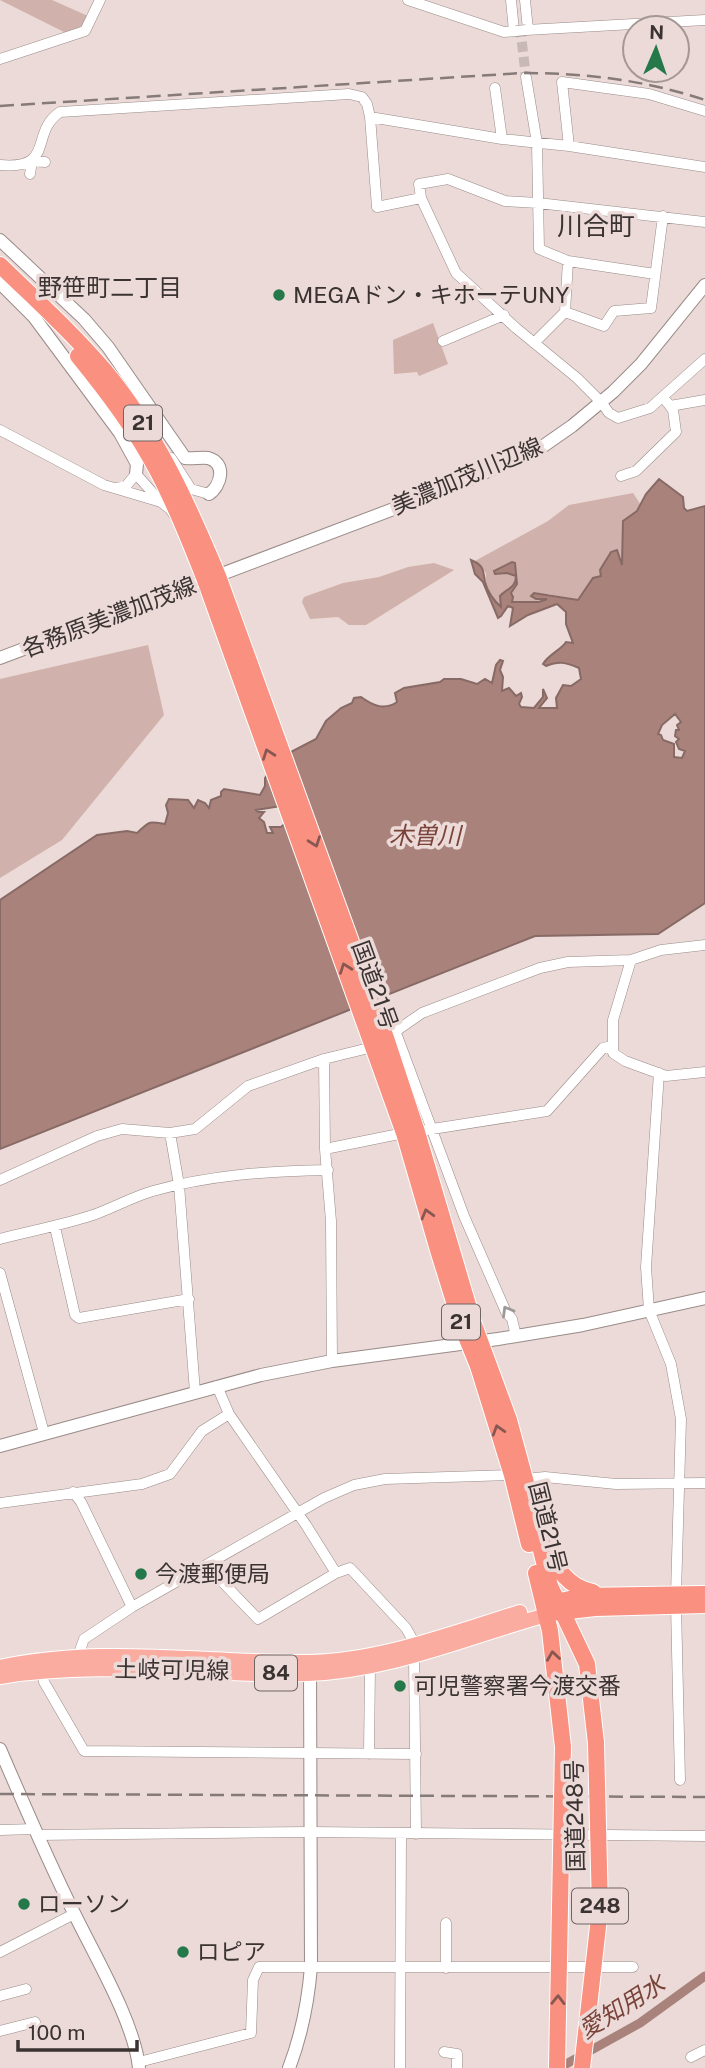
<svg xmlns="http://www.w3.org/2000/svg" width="705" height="2068" font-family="'Public Sans','Noto Sans JP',sans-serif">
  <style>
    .green { fill: #d1b1ab }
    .water { fill: #a8827b; stroke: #876a65; stroke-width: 2; fill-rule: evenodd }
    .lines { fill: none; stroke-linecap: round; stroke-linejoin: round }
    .canal { stroke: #a8827b; stroke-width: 9 }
    .minor-tunnel { stroke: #c8b9b6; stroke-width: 10; stroke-dasharray: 10 5; stroke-linecap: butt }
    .minor-casing { stroke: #998b88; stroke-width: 11 }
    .tertiary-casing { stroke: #998b88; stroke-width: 14 }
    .secondary-casing { stroke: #998b88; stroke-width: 14 }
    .primary-casing { stroke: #fff; stroke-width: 16 }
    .trunk-casing { stroke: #fff; stroke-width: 18 }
    .minor { stroke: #fff; stroke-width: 10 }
    .tertiary { stroke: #fff; stroke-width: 12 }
    .secondary { stroke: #fff; stroke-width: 12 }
    .primary { stroke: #fbaca0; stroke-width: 14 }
    .trunk { stroke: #fa9080; stroke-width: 16 }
    .rail { stroke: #867b79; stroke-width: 2.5; stroke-dasharray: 14 7; stroke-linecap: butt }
    .minor-bridge-casing { stroke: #998b88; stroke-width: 11; stroke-linecap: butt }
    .trunk-bridge-casing { stroke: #fff; stroke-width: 18; stroke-linecap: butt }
    .minor-bridge { stroke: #fff; stroke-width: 10 }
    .trunk-bridge { stroke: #fa9080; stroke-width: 16 }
    .oneway { stroke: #875851 }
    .oneway2 { stroke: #9c9998 }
    .poi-dot { fill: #24784a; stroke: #ebdad7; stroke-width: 2.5 }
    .labels { text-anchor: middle; stroke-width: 7; stroke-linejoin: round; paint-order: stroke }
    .shield { fill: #ebdad7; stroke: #6f6564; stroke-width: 2 }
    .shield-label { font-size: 21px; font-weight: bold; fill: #3a3332 }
    .poi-label { font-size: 23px; fill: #3a3332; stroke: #ebdad7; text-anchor: start }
    .street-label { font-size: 23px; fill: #3a3332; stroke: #ebdad7 }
    .neighbourhood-label { font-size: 24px; fill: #3a3332; stroke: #ebdad7 }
    .water-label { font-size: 24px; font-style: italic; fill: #7a4339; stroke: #ebdad7 }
    .quarter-label { font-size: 26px; fill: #3a3332; stroke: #ebdad7 }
  </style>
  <rect width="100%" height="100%" fill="#ebdad7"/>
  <path class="green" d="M0,0H52L88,16L81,29L66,33Z
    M433,323L448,364L419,376L417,372L394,374L393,340Z
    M633,493L641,505L637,511L623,521L622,565L617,550L611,552L600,570L602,576C591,578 585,591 578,600L548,594L547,599L539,602L514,603L511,601L513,599L511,593L517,584L516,576C516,588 506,589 500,596L502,606H498L486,585V573L475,561L548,521L569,505Z
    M434,563L454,570L366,625H349L338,617L310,619L302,602L304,597L343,583L379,577L408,567Z
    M148,645L164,715L62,840L0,878V679Z"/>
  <path class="water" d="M659,479L683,497L684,508L687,511L705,506V903L658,934L535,936L0,1149V900L97,835L127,831L137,833C150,821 148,821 165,824L168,813L166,805L169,799L188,800L194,808L198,800L205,803L209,808L211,800L221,796V792L224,789L260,795L265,786V778L283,753L291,752L316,739L326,721L341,708L352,703L354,698L361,697C372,705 384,711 397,702L395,693L404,688L440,682L444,679H461L477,684L485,679L492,683L496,665L500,660L503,661L500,670L503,677L502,691L509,688L516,696L521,693L522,697L519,704L521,707L534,708L543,697V689L547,698L539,708H557L556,698L563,685L571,686L581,679L579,668C565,662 559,661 546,666L543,664C549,654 561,650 566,642L573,643L566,624V612L557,604L528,615L510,626L513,608L508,606L501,616L498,618L483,582L475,574L471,560C484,565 483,570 485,582C487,591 494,601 501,607L500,596C506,589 516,588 516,576L507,573L495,574L494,571L512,562L515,563L517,584L511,593L513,597L512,602H539L547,599H536L531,596L534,593L578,600L593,578L601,576L600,570L611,552L617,550L622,565L623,521L637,511L646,494ZM675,714L681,722L677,725L679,730H676L675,736L679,739L676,742L679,749L685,751L682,758L674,757V744L663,740L661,735L658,734L662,725ZM281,806L287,822L281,827H270L273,833H267L264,822L259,818L264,812H258L256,810Z"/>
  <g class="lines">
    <path class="canal" d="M559,2068L640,2023L705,1976"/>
    <path class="minor-tunnel" d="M520,27L526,77"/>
    <g class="minor-casing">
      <path id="minor" d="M408,0L504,32L516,31
        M511,0L514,31
        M525,0L528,30
        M526,30L705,20
        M0,59L85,31L100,0
        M526,77L537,143L539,249L568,261L565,312L534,343
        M495,88L502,139
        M370,117L502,139L569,146L705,167
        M569,146L562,82L649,94L705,111
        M0,165C56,170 29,133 60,112L349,94L362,97L367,104L370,117L377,207L421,198L456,273L516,328L577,378L602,403L609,413L618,418L650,408L705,359
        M30,174L32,161L45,162
        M421,198L419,184L448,179L505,201L538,203L705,222
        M568,261L655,274
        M565,312L604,326L614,311L651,308L663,216
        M443,341L504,315
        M670,406L705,400
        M0,430L104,485L161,502L170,509L174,515
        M171,458L191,489L209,494
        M621,476L636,471L676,432L673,410L663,397
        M117,488L126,486L136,474L161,502
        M631,960L613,1020V1053L625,1061L666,1076L705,1072
        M396,1033L464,1216L506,1312L512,1319L516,1336
        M386,1038L422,1013L540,968L568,962L631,960L661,950L705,945
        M324,1059L325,1149L331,1221L332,1361
        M659,1073L646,1267L649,1310L671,1364L681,1419L676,1594
        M426,1130L547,1111L603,1048L612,1046
        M170,1133L179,1185L195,1392
        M325,1149L404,1133
        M0,1180L97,1136L122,1129L170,1133L195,1129L248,1086L324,1059L373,1047
        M55,1227L75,1315L79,1318L189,1299
        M0,1239C31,1231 62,1225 93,1215C113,1208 132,1197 153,1191C210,1175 268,1171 328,1170
        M0,1273L44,1433
        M217,1386L229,1414L306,1525L336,1573
        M526,1479L545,1477L616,1484L705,1483
        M73,1492L81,1502L132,1607
        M0,1503L142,1484L170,1474L202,1431L229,1414
        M207,1566L258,1619L336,1573L350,1568L406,1628L415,1644
        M676,1606L680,1780
        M78,1656L84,1639L132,1607L324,1498L354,1485L385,1479L512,1475
        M414,1656L416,1834
        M43,1672L44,1682L84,1751L416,1754
        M369,1754L370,1665
        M0,1830L35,1829
        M37,1835L310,1832L705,1836
        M446,1923V1968
        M0,1952L74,1914
        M0,1996L26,1989
        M0,2031L35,2022
        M444,2052L457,2054V2068
        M691,2057L705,2050
        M139,2062L251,2033L253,1980L259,1967H633
        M400,2068L401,1833"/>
    </g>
    <g class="tertiary-casing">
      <path id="tertiary" d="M0,240L84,319L108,347L185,458C192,459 202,457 208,458C227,463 221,486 209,494
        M0,283L34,317L120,433L137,464L136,474
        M0,1446L261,1375L332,1361L498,1339L583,1325L705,1298
        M0,1749C24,1805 48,1861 75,1915C95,1956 135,2024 139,2068
        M289,2068C302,2034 308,2003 311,1967L310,1665"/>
    </g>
    <g class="secondary-casing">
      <path id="secondary" d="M0,658L449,488L539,449L572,426L613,392L641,364L705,285"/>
    </g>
    <g class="primary-casing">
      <path id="primary" d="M0,1667C102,1645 205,1663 308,1662C380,1661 452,1633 520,1612
        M0,1677C103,1660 205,1677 308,1674C390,1671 468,1637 546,1615"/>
    </g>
    <g class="trunk-casing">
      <path id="trunk" d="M0,265C35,299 73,333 105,371C155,431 188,504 218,576L386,1038L417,1132L473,1322L509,1420L534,1512L535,1526L550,1586L587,1664L596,1743
        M78,356C108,393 136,430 158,472C176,506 191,544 205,580L404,1133L438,1250L461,1324L478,1366L512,1475L529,1544
        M548,1542C554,1567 567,1587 593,1592
        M536,1573L550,1631L563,1747
        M547,1604L583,1596L705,1594
        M551,1613L595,1608L705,1605"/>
    </g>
    <use href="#minor" class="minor"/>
    <use href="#tertiary" class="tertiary"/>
    <use href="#secondary" class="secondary"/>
    <use href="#primary" class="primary"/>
    <use href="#trunk" class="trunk"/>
    <path class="rail" d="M0,106L522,73C585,73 645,80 705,100
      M0,1794L705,1797"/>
    <g class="minor-bridge-casing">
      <path id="minor-bridge" d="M516,31L526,30"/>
    </g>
    <g class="trunk-bridge-casing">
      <path id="trunk-bridge" d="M557,2068L563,1747
        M582,2068L600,1909L596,1743"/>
    </g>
    <use href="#minor-bridge" class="minor-bridge"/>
    <use href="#trunk-bridge" class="trunk-bridge"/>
  </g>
  <defs><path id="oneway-chevron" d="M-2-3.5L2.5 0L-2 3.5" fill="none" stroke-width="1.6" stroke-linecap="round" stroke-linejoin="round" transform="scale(1.75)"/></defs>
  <g class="oneway">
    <use href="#oneway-chevron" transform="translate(268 754) rotate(-110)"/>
    <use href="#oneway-chevron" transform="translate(315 842) rotate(70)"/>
    <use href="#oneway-chevron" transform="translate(345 968) rotate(-110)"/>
    <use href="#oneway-chevron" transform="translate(427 1214) rotate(-106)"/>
    <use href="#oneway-chevron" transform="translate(498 1430) rotate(-107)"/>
    <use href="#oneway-chevron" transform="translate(553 1656) rotate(-98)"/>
    <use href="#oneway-chevron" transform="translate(558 2000) rotate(-89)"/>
  </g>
  <use class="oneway2" href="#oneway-chevron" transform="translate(507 1311) rotate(-120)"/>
  <g class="poi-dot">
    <circle cx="279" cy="295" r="7"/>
    <circle cx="141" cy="1574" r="7"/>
    <circle cx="400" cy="1686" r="7"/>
    <circle cx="24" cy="1904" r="7"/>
    <circle cx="183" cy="1952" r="7"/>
  </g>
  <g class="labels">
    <g class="shield">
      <rect x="124" y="405.5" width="38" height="35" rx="5"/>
      <rect x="442" y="1304.5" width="38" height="35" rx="5"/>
      <rect x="255" y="1655.5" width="42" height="35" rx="5"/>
      <rect x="572" y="1888.5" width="56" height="35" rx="5"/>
    </g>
    <g class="shield-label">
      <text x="143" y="430">21</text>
      <text x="461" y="1329">21</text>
      <text x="276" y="1680">84</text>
      <text x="600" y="1913">248</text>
    </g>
    <g class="poi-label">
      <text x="293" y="303">MEGAドン・キホーテUNY</text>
      <text x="155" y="1582">今渡郵便局</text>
      <text x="414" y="1694">可児警察署今渡交番</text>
      <text x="38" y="1912">ローソン</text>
      <text x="197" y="1960">ロピア</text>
    </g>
    <g class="street-label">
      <text transform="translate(467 476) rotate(-23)" y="8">美濃加茂川辺線</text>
      <text transform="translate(109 617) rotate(-21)" y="8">各務原美濃加茂線</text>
      <text transform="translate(375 985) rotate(70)" y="8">国道21号</text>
      <text transform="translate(548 1527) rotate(76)" y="8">国道21号</text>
      <text transform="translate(172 1670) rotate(1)" y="8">土岐可児線</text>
      <text transform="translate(575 1816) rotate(-91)" y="8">国道248号</text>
    </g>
    <g class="neighbourhood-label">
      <text x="110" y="296">野笹町二丁目</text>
    </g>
    <g class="water-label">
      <text x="425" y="844">木曽川</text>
      <text transform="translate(622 2007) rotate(-32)" y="8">愛知用水</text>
    </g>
    <g class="quarter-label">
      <text x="596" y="235">川合町</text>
    </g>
  </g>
  <g transform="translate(656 49) rotate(2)"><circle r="33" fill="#ebdad7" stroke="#a49795" stroke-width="2"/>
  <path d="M0-5L12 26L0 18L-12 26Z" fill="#24784a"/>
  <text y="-10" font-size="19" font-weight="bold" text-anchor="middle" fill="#3a3332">N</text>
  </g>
  <path d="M18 2040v10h119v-10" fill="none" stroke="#3a3332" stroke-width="3.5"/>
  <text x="28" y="2040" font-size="21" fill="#3a3332" stroke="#ebdad7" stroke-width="5" paint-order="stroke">100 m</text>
</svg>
